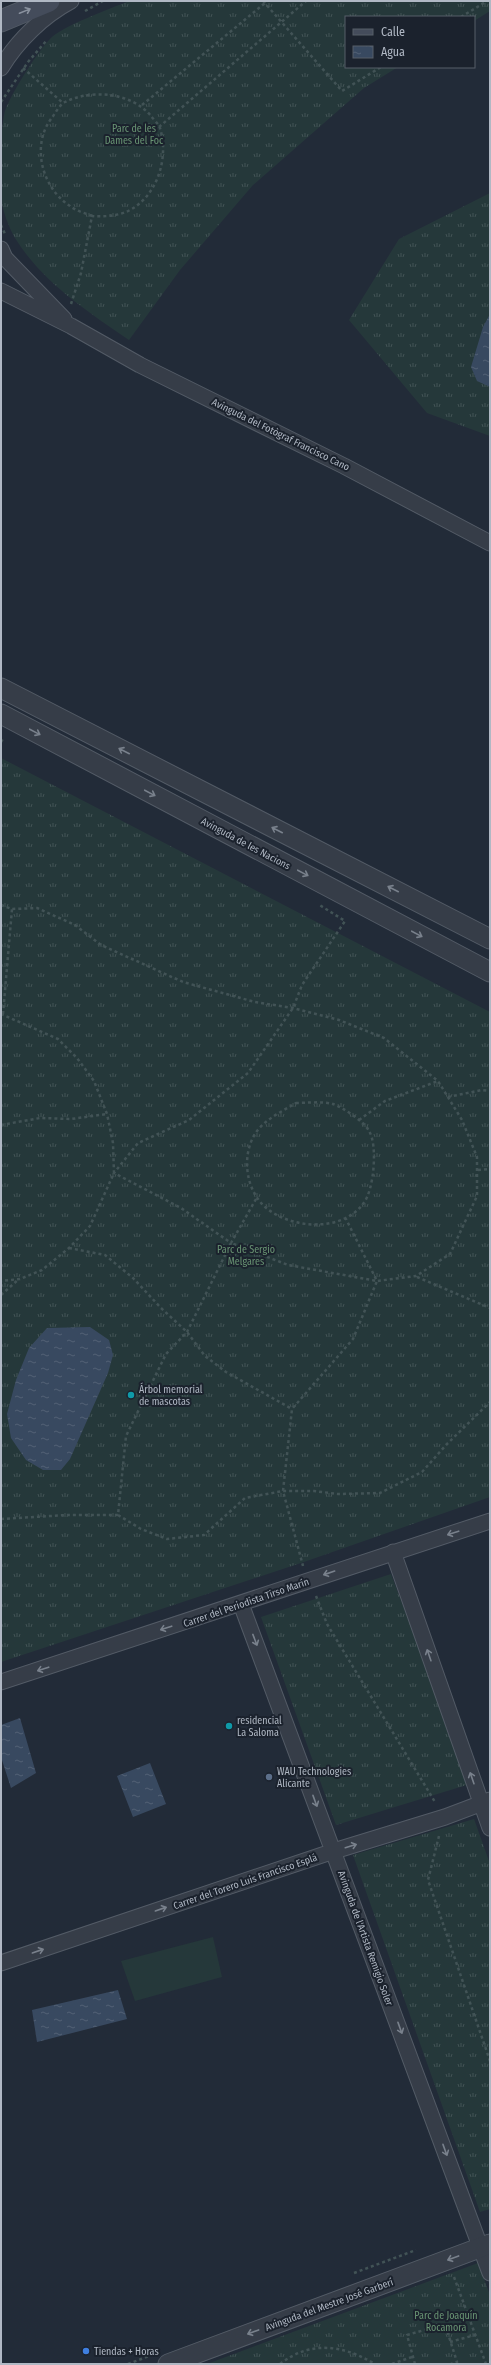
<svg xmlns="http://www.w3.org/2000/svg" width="491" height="2365" font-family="'Fira Sans Condensed',sans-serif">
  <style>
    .grass { fill: url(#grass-tufts) }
    .garden { fill: #25383a }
    .water { fill: url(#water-ripples) }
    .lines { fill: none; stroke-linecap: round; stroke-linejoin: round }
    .minor-casing { stroke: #535b66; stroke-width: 17 }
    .tertiary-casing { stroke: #535b66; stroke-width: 21 }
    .secondary-casing { stroke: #535b66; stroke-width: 23 }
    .path { stroke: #425356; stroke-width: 2.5; stroke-dasharray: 3 3; stroke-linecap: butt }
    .minor { stroke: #363d48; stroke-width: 15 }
    .tertiary { stroke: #363d48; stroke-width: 19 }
    .secondary { stroke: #444c5b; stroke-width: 21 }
    .oneway { stroke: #8a929f }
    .oneway2 { stroke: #79818c }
    .culture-dot { fill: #0f9aa8; stroke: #1b222d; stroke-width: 1.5 }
    .service-dot { fill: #5c6f8a; stroke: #1b222d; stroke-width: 1.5 }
    .shop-dot { fill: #3f7fe0; stroke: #1b222d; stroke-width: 1.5 }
    .labels { text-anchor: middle; stroke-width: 4; stroke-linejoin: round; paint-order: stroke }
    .park-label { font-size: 10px; fill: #699473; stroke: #1b222d }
    .street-label { font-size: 10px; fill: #b0b8c4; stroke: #1b222d }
    .poi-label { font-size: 10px; fill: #b0b8c4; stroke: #1b222d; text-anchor: start }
  </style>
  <defs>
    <pattern id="grass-tufts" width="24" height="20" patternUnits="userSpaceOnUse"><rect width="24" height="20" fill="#25383a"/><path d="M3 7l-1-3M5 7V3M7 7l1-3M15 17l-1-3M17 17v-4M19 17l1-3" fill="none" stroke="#425355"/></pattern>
    <pattern id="water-ripples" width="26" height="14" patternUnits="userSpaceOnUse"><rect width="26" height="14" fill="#384960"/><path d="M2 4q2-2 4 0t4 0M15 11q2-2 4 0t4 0" fill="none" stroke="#526175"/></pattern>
  </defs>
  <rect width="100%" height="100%" fill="#222b38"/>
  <path class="grass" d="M129,1H490V11L474,21V17H346V67H398L364,88L253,185L180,270L129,340C87,311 43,283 15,238C9,228 2,209 1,198C0,177 0,130 5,111C12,92 36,54 50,39C60,27 112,8 129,1Z
    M490,193V436L427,413L349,320L399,239Z
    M1,758L490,1012V1497L301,1563L1,1662Z
    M391,1574L470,1784L336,1825L261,1617Z
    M474,1819L490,1864V2209L480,2212L353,1855Z
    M478,2263L490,2295V2364H207Z"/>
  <path class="garden" d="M213,1937L222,1977L135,2001L121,1961Z"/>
  <path class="water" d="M490,314V387L477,381L471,367L483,327Z
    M90,1327L109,1340L113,1355L108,1373L70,1459L61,1470H43L26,1460L11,1438L7,1414L16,1380L29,1348L47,1328Z
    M20,1718L36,1773L11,1788L1,1757V1725Z
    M150,1763L166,1804L133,1817L117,1776Z
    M118,1990L127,2019L37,2042L32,2010Z"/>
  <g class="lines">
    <g class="minor-casing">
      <path id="minor" d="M1,68C17,41 43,16 71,1
        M1,249L5,258L64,319
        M1,291L71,326L140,365L344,466L490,543
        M393,1552L490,1828
        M241,1604L490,2273
        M1,1682L490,1521
        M1,1963L334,1851L445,1817L490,1800"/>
    </g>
    <g class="tertiary-casing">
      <path id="tertiary" d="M1,688L490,939
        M1,714L490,972
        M168,2364L490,2244"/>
    </g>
    <g class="secondary-casing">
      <path id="secondary" d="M1,21L49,1"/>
    </g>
    <path class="path" d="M263,1L342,91L381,67
      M85,11L103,1
      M461,17L487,1
      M23,68L63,103
      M1,102L28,62L47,40
      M142,105L265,3
      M159,127L306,1
      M1,225L5,234
      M71,304L81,273L92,216C104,217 119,216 130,210C158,195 169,157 160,128C158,123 153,119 151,116C131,92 91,89 65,102C59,105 55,114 51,119C31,146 42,188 70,206C76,211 85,213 92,216
      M1,742L4,737
      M1,905L12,909L37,908L75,925L101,945L183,982L255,1002L293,1008L339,1020L384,1038L438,1081L462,1120L477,1157V1196L450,1254L416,1276L377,1281L346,1219
      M1,1014L58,1039L77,1058L94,1081L107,1114L113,1143L114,1173L90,1226L69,1248L42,1270L20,1279L1,1281
      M3,1014L12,909
      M448,1097L482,1090L490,1091
      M296,1103C307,1103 322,1101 333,1104C342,1107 365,1122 369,1131C378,1145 374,1191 363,1204C341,1233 289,1229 264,1206C245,1188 241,1153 257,1131C267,1118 283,1111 296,1103Z
      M359,1120L385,1101L438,1081
      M1,1125L40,1118L71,1119L107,1114
      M478,1170L490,1169
      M256,1199L231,1243L181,1208L114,1173L138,1143L189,1120L248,1073L293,1008L302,985L345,921L318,904
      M69,1248L105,1255L133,1278L161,1308L187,1332L205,1356L226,1372L292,1409
      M417,1277L490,1308
      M1,1295L19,1279
      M118,1515L141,1529L167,1539L204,1535L245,1498L283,1491H314L338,1494L380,1493L422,1472L446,1445L490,1402
      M1,1519L67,1515H118L126,1436L166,1354L187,1332L231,1243L288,1265L377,1281L353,1339L292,1409L283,1491L303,1566
      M316,1596L327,1624L435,1802
      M439,1836L428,1880L490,2061
      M354,2273L416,2250
      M454,2277L486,2364
      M450,2342L475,2335
      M128,2364L152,2355
      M280,2364C311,2340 343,2345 375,2364
      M392,2364L412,2357
      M415,2364L407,2335L445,2324L457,2362L451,2364"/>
    <use href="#minor" class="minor"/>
    <use href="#tertiary" class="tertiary"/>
    <use href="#secondary" class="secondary"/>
  </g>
  <defs><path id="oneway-shaft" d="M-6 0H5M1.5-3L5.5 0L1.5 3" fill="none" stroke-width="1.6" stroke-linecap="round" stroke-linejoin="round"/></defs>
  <use class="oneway" href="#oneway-shaft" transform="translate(25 11) rotate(-22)"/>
  <g class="oneway2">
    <use href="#oneway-shaft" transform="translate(35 732) rotate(28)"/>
    <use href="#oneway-shaft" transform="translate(124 751) rotate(-153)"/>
    <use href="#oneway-shaft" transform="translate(150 793) rotate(28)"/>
    <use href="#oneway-shaft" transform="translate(277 830) rotate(-153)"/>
    <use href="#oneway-shaft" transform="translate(303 873) rotate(28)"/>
    <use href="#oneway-shaft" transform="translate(393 889) rotate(-153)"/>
    <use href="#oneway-shaft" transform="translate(417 934) rotate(28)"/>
    <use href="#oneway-shaft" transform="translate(453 1533) rotate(162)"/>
    <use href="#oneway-shaft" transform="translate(329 1573) rotate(161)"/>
    <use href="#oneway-shaft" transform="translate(166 1628) rotate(162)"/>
    <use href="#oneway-shaft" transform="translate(255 1640) rotate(69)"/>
    <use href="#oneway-shaft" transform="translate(429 1655) rotate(-109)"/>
    <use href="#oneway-shaft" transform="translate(43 1669) rotate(162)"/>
    <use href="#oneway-shaft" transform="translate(472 1778) rotate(-109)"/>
    <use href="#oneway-shaft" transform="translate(315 1801) rotate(70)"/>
    <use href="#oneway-shaft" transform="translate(351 1846) rotate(-17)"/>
    <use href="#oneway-shaft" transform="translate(161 1909) rotate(-19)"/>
    <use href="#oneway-shaft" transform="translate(38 1951) rotate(-19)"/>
    <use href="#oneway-shaft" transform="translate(400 2028) rotate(70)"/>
    <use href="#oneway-shaft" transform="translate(445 2150) rotate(70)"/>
    <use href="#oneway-shaft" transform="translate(453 2258) rotate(160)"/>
    <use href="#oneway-shaft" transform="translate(253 2332) rotate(160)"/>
  </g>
  <g class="culture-dot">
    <circle cx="131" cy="1395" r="4"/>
    <circle cx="229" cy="1726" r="4"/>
  </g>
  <circle class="service-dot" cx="269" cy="1777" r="4"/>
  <circle class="shop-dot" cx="86" cy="2351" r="4"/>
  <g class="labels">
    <g class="park-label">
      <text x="134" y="132">Parc de les<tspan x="134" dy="12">Dames del Foc</tspan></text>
      <text x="246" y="1253">Parc de Sergio<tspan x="246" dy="12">Melgares</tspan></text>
      <text x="446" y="2319">Parc de Joaquín<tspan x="446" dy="12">Rocamora</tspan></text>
    </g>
    <g class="street-label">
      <text transform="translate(281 434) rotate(26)" y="4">Avinguda del Fotògraf Francisco Cano</text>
      <text transform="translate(246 843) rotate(28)" y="4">Avinguda de les Nacions</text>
      <text transform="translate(246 1602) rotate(-19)" y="4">Carrer del Periodista Tirso Marín</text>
      <text transform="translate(245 1881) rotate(-19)" y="4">Carrer del Torero Luis Francisco Esplá</text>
      <text transform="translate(366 1938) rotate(70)" y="4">Avinguda de l'Artista Remigio Soler</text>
      <text transform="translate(329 2304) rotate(-20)" y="4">Avinguda del Mestre José Garberí</text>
    </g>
    <g class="poi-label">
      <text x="139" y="1393">Árbol memorial<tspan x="139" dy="12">de mascotas</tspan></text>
      <text x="237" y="1724">residencial<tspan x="237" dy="12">La Saloma</tspan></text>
      <text x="277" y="1775">WAU Technologies<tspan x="277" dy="12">Alicante</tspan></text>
      <text x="94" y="2355">Tiendas + Horas</text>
    </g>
  </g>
  <rect width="491" height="2365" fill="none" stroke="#b0b8c4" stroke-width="4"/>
  <rect x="345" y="16" width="130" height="52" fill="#1b222d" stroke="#575e69"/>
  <rect x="353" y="29" width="20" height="6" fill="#444c5b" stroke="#575e69"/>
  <text x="381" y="36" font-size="12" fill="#b0b8c4">Calle</text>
  <rect x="353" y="46" width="20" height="12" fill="url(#water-ripples)" stroke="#575e69"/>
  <text x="381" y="56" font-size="12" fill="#b0b8c4">Agua</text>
</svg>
